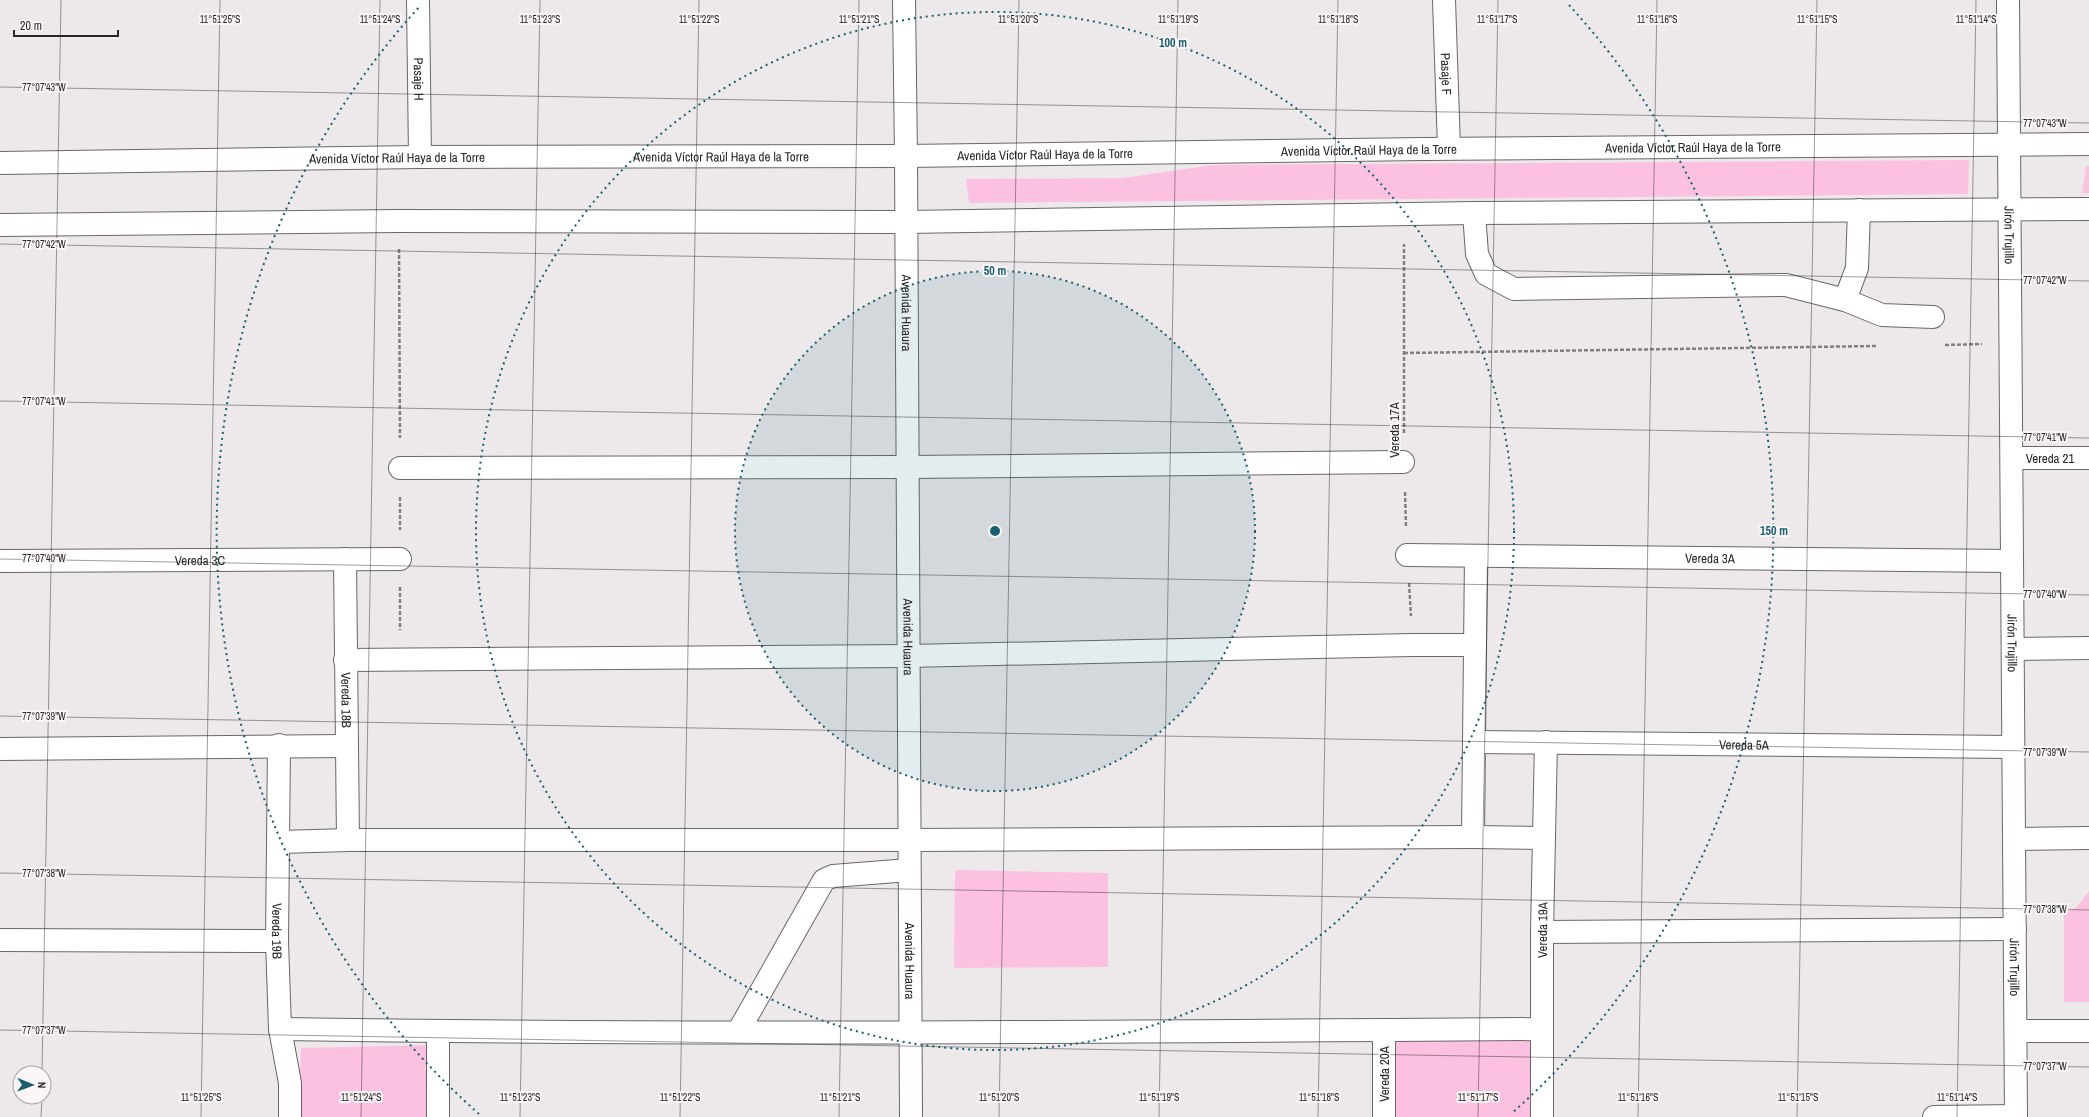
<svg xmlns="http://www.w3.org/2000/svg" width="2089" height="1117" font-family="'Archivo Narrow',sans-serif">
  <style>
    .green { fill: #fcc1e0 }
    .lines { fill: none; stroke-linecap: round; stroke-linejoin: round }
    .minor-casing { stroke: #6b6769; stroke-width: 24 }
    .path { stroke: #817f80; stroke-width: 2.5; stroke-dasharray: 4 2; stroke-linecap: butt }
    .minor { stroke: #fff; stroke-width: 22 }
    .ticks { fill: none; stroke: #282727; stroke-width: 1; stroke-opacity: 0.45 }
    .ring { fill: none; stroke: #186070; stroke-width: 2; stroke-dasharray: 2 4 }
    .labels { text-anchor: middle; stroke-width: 4; stroke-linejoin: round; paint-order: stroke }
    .street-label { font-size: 13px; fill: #282727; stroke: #faf6f8 }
    .ticks-label { font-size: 10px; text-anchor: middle; fill: #282727; stroke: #faf6f8; stroke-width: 4; stroke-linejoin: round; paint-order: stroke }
    .centre { fill: #186070; stroke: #faf6f8; stroke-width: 2 }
    .ring-label { font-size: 12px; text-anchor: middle; font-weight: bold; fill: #186070; stroke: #faf6f8; stroke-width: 4; stroke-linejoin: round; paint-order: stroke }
  </style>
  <rect width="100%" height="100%" fill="#ede9eb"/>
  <path class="green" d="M1969,160L1968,194L969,203L966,179L1123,178L1213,165Z
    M2086,166H2089V193H2082Z
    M955,870L1108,873V967L954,968Z
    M2089,891V1002H2064V914L2077,907Z
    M1393,1039L1534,1040L1533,1117H1392Z
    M429,1045V1117H298L301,1048Z"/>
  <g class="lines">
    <g class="minor-casing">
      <g id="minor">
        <path id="s1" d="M418,0L420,157"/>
        <path id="s2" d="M904,0L906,156L911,1117"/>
        <path id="s3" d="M1444,0L1449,148"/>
        <path id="s4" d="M2008,0L2016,1117"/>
        <path id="s5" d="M0,163L420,157L906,156L1423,149L2089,144"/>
        <path d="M1474,213L1477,254L1486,274L1514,289L1786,285L1845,300L1882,315L1933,317"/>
        <path d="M0,225L399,221L906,222L1474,213L2089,209"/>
        <path d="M1845,300L1857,268L1859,210"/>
        <path id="s6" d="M2012,458H2089"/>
        <path d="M400,468L908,467L1403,462"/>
        <path id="s7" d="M1407,555L2012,561"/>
        <path id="s8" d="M345,559L348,840"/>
        <path id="s9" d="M0,561L400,559"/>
        <path d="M2013,649L2089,648"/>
        <path d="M345,660L909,656L1412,645H1475"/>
        <path id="s10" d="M1474,742L2013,747"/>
        <path id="s11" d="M279,745L277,941L280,1029L290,1083V1117"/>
        <path d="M0,749L346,746"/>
        <path d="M1473,837L1476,556"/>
        <path d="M2014,839L2089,838"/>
        <path d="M280,842L348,840H909L1473,837L1543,838"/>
        <path d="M1542,932L2015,929"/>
        <path d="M0,940L277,941"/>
        <path d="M280,1029C701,1035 1121,1032 1542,1029"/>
        <path d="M438,1031V1117"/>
        <path d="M2016,1031H2089"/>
        <path d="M738,1032L824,880L833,876L909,870"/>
        <path d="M1384,1117V1030"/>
        <path id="s12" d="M1542,1117V932L1546,742"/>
        <path d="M1934,1117L2016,1116"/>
      </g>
    </g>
    <path class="path" d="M399,249L400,438
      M1945,345L1982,344
      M1404,353L1876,346
      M1404,433V244
      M1405,492L1406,527
      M400,497V530
      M1409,583L1411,616
      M400,587V630"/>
    <use href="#minor" class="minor"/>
  </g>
  <path class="ticks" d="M0,87L2089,123M0,244L2089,281M0,401L2089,438M0,559L2089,595M0,716L2089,752M0,873L2089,910M0,1030L2089,1067M42,1073L61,0M41,1117L42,1097M201,1117L220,0M361,1117L380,0M520,1117L540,0M680,1117L699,0M839,1117L859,0M999,1117L1019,0M1159,1117L1178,0M1318,1117L1338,0M1478,1117L1498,0M1638,1117L1657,0M1797,1117L1817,0M1957,1117L1976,0"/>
  <circle cx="995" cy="531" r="260" fill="#186070" fill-opacity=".12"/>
  <g class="ring">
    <circle cx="995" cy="531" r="260"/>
    <circle cx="995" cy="531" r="519"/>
    <path d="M479 1114A779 779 0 0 1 421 5M1569 5A779 779 0 0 1 1511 1114"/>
  </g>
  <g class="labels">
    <g class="street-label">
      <text dy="5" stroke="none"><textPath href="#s3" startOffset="74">Pasaje F</textPath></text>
      <text dy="5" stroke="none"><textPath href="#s1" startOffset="79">Pasaje H</textPath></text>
      <text dy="5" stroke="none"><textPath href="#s5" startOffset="1693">Avenida Víctor Raúl Haya de la Torre</textPath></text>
      <text dy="5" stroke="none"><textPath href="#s5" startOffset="1369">Avenida Víctor Raúl Haya de la Torre</textPath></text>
      <text dy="5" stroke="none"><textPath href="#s5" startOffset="1045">Avenida Víctor Raúl Haya de la Torre</textPath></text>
      <text dy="5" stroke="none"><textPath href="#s5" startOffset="721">Avenida Víctor Raúl Haya de la Torre</textPath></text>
      <text dy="5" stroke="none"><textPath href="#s5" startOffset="397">Avenida Víctor Raúl Haya de la Torre</textPath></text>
      <text dy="5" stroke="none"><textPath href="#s4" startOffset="235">Jirón Trujillo</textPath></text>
      <text dy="5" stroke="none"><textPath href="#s2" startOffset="313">Avenida Huaura</textPath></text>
      <text transform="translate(1394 430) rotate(-90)" y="5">Vereda 17A</text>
      <text dy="5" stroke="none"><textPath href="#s6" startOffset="38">Vereda 21</textPath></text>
      <text dy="5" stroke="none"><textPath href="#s7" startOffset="303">Vereda 3A</textPath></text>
      <text dy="5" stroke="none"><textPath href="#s9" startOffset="200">Vereda 3C</textPath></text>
      <text dy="5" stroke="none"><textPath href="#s2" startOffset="637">Avenida Huaura</textPath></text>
      <text dy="5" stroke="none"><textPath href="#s4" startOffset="643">Jirón Trujillo</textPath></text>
      <text dy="5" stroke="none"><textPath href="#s8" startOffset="141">Vereda 18B</textPath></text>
      <text dy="5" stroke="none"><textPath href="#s10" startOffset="270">Vereda 5A</textPath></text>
      <text dy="5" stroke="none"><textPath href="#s12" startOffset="187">Vereda 19A</textPath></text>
      <text dy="5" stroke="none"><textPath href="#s11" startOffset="186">Vereda 19B</textPath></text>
      <text dy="5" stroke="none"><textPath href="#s2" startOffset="961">Avenida Huaura</textPath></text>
      <text dy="5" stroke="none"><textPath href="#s4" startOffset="967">Jirón Trujillo</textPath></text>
      <text transform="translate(1384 1074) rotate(-90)" y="5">Vereda 20A</text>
    </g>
  </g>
  <g class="ticks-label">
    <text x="220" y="23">11°51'25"S</text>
    <text x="380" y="23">11°51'24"S</text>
    <text x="540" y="23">11°51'23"S</text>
    <text x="699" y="23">11°51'22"S</text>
    <text x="859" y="23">11°51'21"S</text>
    <text x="1018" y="23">11°51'20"S</text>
    <text x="1178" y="23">11°51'19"S</text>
    <text x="1338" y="23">11°51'18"S</text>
    <text x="1497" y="23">11°51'17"S</text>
    <text x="1657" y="23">11°51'16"S</text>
    <text x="1817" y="23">11°51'15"S</text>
    <text x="1976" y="23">11°51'14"S</text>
    <text x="44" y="91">77°07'43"W</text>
    <text x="2045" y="127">77°07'43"W</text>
    <text x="44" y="248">77°07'42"W</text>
    <text x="2045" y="284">77°07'42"W</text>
    <text x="44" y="405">77°07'41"W</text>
    <text x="2045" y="441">77°07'41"W</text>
    <text x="44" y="562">77°07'40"W</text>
    <text x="2045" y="598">77°07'40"W</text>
    <text x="44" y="720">77°07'39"W</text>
    <text x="2045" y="756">77°07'39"W</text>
    <text x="44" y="877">77°07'38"W</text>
    <text x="2045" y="913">77°07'38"W</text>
    <text x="44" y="1034">77°07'37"W</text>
    <text x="2045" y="1070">77°07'37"W</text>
    <text x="201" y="1101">11°51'25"S</text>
    <text x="361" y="1101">11°51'24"S</text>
    <text x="520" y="1101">11°51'23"S</text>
    <text x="680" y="1101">11°51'22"S</text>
    <text x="840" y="1101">11°51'21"S</text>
    <text x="999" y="1101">11°51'20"S</text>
    <text x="1159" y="1101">11°51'19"S</text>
    <text x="1319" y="1101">11°51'18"S</text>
    <text x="1478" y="1101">11°51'17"S</text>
    <text x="1638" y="1101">11°51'16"S</text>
    <text x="1798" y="1101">11°51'15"S</text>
    <text x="1957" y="1101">11°51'14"S</text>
  </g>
  <circle cx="995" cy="531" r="6" class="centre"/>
  <g class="ring-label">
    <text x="1173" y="47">100 m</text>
    <text x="995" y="275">50 m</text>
    <text x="1774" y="535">150 m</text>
  </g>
  <g transform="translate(32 1085) rotate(91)"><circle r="19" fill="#faf6f8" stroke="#a6a3a4"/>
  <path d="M0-3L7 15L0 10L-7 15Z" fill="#186070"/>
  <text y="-6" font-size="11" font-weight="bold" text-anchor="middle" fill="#282727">N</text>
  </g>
  <path d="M14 30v6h104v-6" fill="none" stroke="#282727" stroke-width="2"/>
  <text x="20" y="30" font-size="12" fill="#282727" stroke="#faf6f8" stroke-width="3" paint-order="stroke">20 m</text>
</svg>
